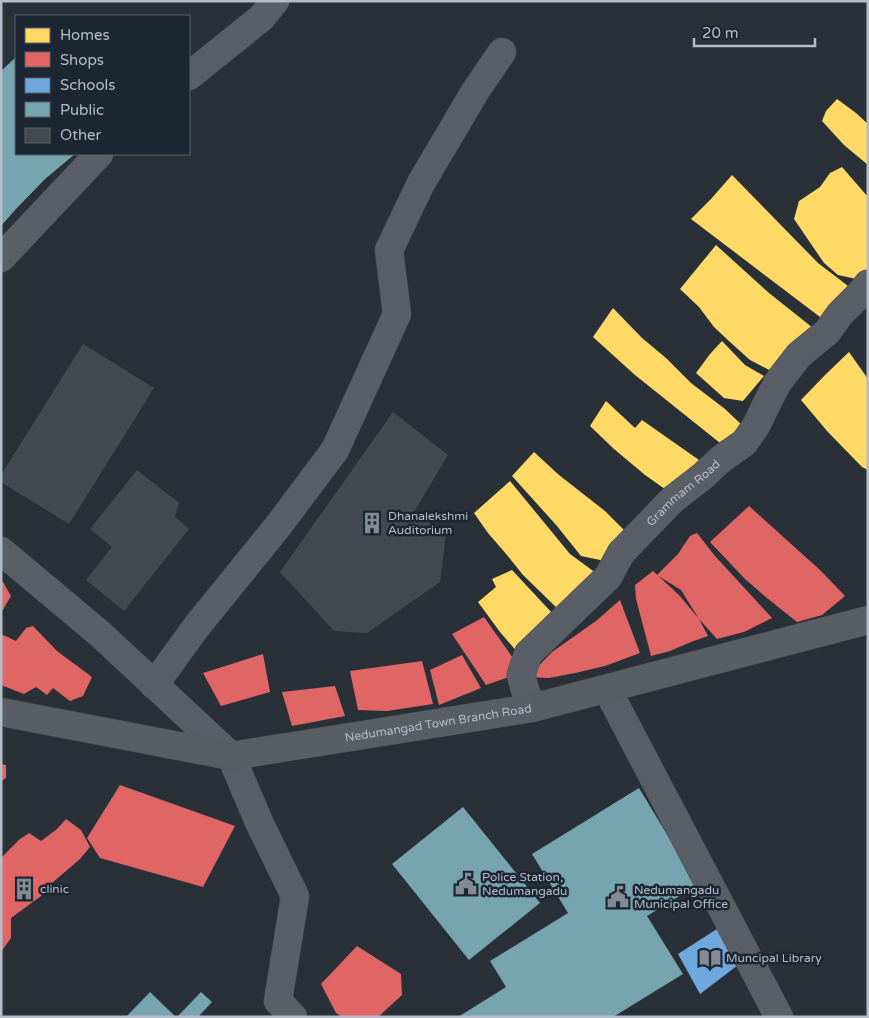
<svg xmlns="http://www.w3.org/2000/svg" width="869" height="1018" font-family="'Varela Round',sans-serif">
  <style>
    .homes { fill: #ffd966 }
    .shops { fill: #e06666 }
    .schools { fill: #6fa8dc }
    .public { fill: #76a5af }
    .building { fill: #444950 }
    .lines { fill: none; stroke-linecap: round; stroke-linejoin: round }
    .street-casing { stroke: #484c53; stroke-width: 29 }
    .secondary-casing { stroke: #484c53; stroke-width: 29 }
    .street { stroke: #5a5e66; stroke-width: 28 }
    .secondary { stroke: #595d64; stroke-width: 28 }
    .labels { text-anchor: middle; stroke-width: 5; stroke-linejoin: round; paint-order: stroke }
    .street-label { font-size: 12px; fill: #b4bcc9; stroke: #1d2633 }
    .poi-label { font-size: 12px; fill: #b4bcc9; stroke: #1d2633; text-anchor: start }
  </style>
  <rect width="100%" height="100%" fill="#2a3038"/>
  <path class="homes" d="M837,99L856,113L868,124V165L844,145L822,121L826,111Z
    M842,167L868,197V273L861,280L838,275L824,263L794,219L799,201L820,187L830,173Z
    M732,175L818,263L852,289L824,320L691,219L711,199Z
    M716,245L769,293L813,328L771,371L750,360L730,342L714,327L699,307L680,289Z
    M613,308L642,338L666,358L691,383L725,409L744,427L725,447L635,375L593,337Z
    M722,341L745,365L764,376L743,401L724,398L696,373L710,354Z
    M849,352L868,379V470L862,467L827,431L801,400L825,375Z
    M606,401L635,428L642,420L699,460L672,494L645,475L614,449L590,426Z
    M534,452L559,475L605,511L629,535L605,561L581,556L557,526L512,476Z
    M510,481L570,554L600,576L562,613L523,575L507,555L488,533L474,513Z
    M512,570L553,614L518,653L500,632L478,602L496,587L492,579Z"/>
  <path class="shops" d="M749,506L820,570L845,596L822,615L797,622L767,598L745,579L710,542Z
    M697,533L715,556L772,618L744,632L717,639L699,619L681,590L657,575L678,554L690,536Z
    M653,571L679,595L699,619L708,636L691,642L670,651L651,656L636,599L635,585Z
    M1,581L3,582L11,596L1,613Z
    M620,600L640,653L605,666L575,673L549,678L528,677L552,652L596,621Z
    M484,617L518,665L509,677L486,685L452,634Z
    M33,626L57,651L92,677L83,696L70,701L53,688L47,695L36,687L24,694L1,685V634L16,641L26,628Z
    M263,654L270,692L221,706L203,673Z
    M462,655L481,688L439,705L430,670Z
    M422,661L433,704L387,711L358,710L350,671Z
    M335,686L345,716L292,726L282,692Z
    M1,764L6,765V778L1,781Z
    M120,785L235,826L203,887L100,858L87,838Z
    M66,819L81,830L90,847L80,859L52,883L41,896L11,918V938L1,952V858L20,839L29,833L41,841L57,829Z
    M357,946L401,974L402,995L378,1017H342L336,1013L321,984Z"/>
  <path class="schools" d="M720,927L742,962L700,994L678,954Z"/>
  <path class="public" d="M16,57V154H75L45,179L16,209L1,226V71Z
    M639,788L671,841L689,829L704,881L647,916L683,974L613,1017H458L506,987L490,961L568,913L532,854Z
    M463,807L540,903L469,960L392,864Z
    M150,992L176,1017H126Z
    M201,992L212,1002L198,1017H177Z"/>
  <path class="building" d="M83,344L154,388L69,524L1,482V475Z
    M393,412L448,455L414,512L446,535L440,582L367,633L334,631L280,572Z
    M137,470L179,503L175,517L189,529L124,611L86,580L112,547L90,529Z"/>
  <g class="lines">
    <g class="street-casing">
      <g id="street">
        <path d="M189,76L261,18L275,1"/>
        <path d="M1,258L99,154"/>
        <path d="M1,551L99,633L231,756L259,822L295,896L278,1001L293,1017"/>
        <path d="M154,685L197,626L278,526L335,450L397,314L389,250L421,183L476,90L502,52"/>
        <path d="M607,689L779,1017"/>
        <path id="s1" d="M532,708L525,690L521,675L528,654L608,577L621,553L672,500L703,476L721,459L744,443L756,426L769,399L778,382L799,355L827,332L840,314L860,294L868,284"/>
      </g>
    </g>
    <g class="secondary-casing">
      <g id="secondary">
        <path id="s2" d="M1,712L231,756L532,708L868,620"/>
      </g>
    </g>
    <use href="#street" class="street"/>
    <use href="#secondary" class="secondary"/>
  </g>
  <defs>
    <g id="building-bare" transform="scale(1.725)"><path d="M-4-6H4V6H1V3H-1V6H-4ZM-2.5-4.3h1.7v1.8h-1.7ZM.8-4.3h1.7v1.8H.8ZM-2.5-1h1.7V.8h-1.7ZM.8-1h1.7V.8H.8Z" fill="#848b96" stroke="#1d2633" stroke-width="2.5" paint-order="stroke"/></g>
    <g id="civic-bare" transform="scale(1.725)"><path d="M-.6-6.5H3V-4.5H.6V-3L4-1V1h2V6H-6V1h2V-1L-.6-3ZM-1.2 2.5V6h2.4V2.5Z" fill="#848b96" stroke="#1d2633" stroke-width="2.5" paint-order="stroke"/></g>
    <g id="library-bare" transform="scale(1.725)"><path d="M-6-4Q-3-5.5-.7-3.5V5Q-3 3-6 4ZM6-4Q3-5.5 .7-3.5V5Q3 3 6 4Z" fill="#848b96" stroke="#1d2633" stroke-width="2.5" paint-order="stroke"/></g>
  </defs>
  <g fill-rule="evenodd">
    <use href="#building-bare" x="372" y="523"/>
    <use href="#civic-bare" x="466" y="884"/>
    <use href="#building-bare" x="24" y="889"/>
    <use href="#civic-bare" x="618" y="897"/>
    <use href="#library-bare" x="710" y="958"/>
  </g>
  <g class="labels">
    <g class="street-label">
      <text dy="4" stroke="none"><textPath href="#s1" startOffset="282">Grammam Road</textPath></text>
      <text dy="4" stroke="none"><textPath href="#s2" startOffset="444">Nedumangad Town Branch Road</textPath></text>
    </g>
    <g class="poi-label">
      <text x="388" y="520">Dhanalekshmi<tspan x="388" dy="14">Auditorium</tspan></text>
      <text x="482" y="881">Police Station,<tspan x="482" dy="14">Nedumangadu</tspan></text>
      <text x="40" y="893">clinic</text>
      <text x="634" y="894">Nedumangadu<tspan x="634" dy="14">Municipal Office</tspan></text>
      <text x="726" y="962">Muncipal Library</text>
    </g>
  </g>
  <rect width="869" height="1018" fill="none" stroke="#b4bcc9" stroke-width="5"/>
  <rect x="15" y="15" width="175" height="140" fill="#1d2633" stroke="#59626f"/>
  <rect x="25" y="28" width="25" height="15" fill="#ffd966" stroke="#59626f"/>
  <text x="60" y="40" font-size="15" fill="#b4bcc9">Homes</text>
  <rect x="25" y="52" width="25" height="15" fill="#e06666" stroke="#59626f"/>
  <text x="60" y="65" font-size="15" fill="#b4bcc9">Shops</text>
  <rect x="25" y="78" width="25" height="15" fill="#6fa8dc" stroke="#59626f"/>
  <text x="60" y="90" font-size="15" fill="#b4bcc9">Schools</text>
  <rect x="25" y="102" width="25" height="15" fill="#76a5af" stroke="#59626f"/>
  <text x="60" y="115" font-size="15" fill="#b4bcc9">Public</text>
  <rect x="25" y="128" width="25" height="15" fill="#444950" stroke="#59626f"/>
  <text x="60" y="140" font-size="15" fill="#b4bcc9">Other</text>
  <path d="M694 38v8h121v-8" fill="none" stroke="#b4bcc9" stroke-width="2.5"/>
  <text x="702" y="38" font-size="15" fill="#b4bcc9" stroke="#1d2633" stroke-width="4" paint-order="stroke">20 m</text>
</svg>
